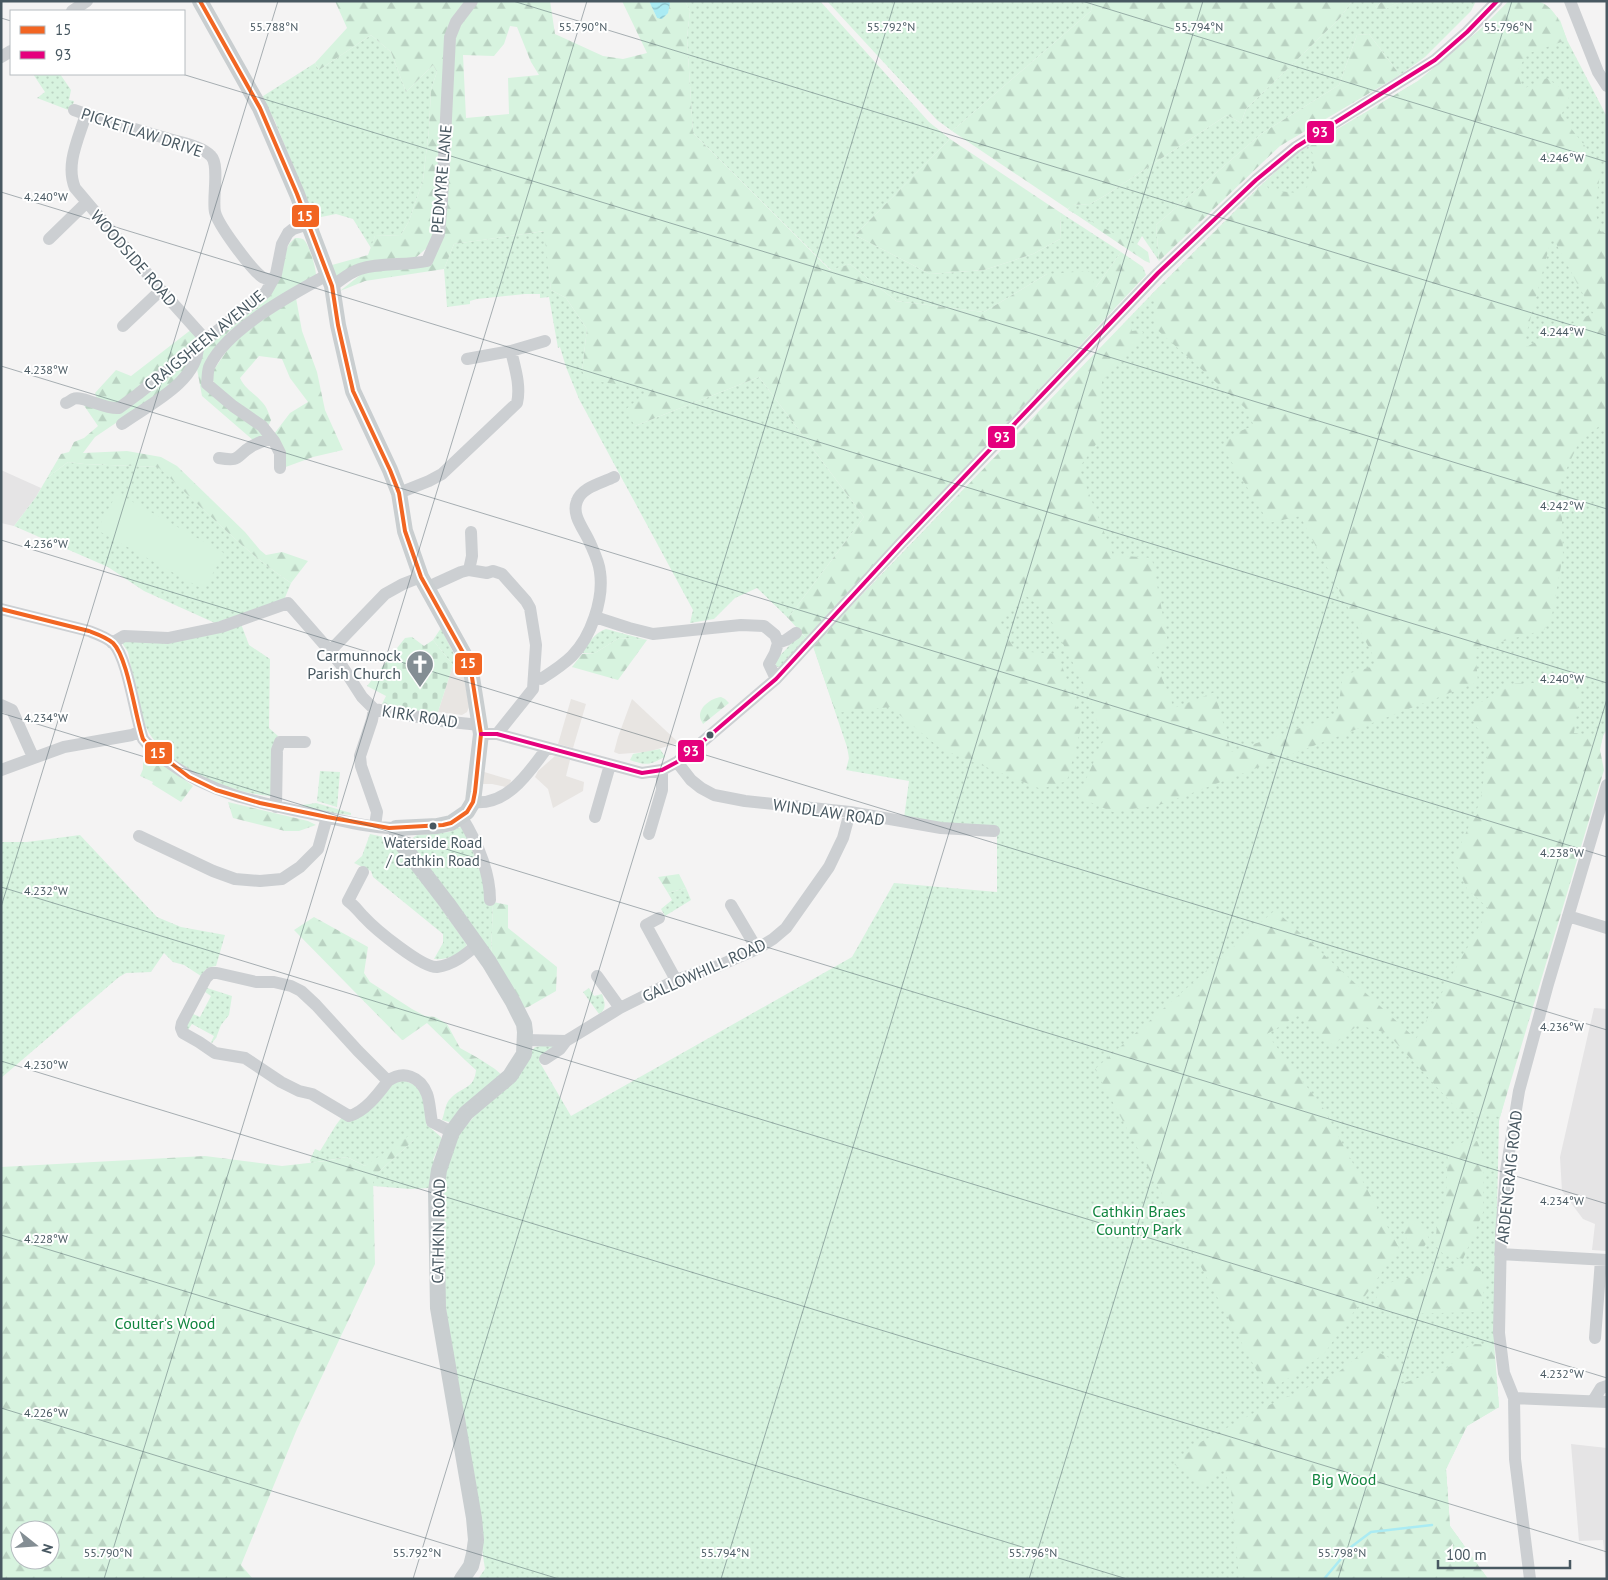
<svg xmlns="http://www.w3.org/2000/svg" width="1608" height="1580" font-family="'PT Sans',sans-serif">
  <style>
    .commercial { fill: #e8e5e2 }
    .education { fill: #e5e4e5 }
    .green { fill: url(#green-dots) }
    .forest { fill: url(#forest-firs); fill-rule: evenodd }
    .cemetery { fill: url(#cemetery-stones) }
    .pitch { fill: #d7f3df }
    .water { fill: url(#water-waves) }
    .lines { fill: none; stroke-linecap: round; stroke-linejoin: round }
    .stream { stroke: #aaebf3; stroke-width: 2.5 }
    .minor { stroke: #cccfd2; stroke-width: 12 }
    .major { stroke: #c9ced0; stroke-width: 16 }
    .bus-1-casing { stroke: #fff; stroke-width: 8 }
    .bus-2-casing { stroke: #fff; stroke-width: 8 }
    .bus-1 { stroke: #f26522; stroke-width: 4 }
    .bus-2 { stroke: #e5007d; stroke-width: 4 }
    .ticks { fill: none; stroke: #485861; stroke-width: 1; stroke-opacity: 0.45 }
    .bus-dot { fill: #485861; stroke: #fff; stroke-width: 2 }
    .labels { text-anchor: middle; stroke-width: 4; stroke-linejoin: round; paint-order: stroke }
    .bus-label { font-size: 15px; fill: #485861; stroke: #fff }
    .street-label { font-size: 16px; fill: #485861; stroke: #fff }
    .poi-label { font-size: 16px; fill: #485861; stroke: #fff; text-anchor: end }
    .park-label { font-size: 16px; fill: #11853f; stroke: #fff }
    .ticks-label { font-size: 12px; text-anchor: middle; fill: #485861; stroke: #fff; stroke-width: 4; stroke-linejoin: round; paint-order: stroke }
    .line-badge { stroke: #fff; stroke-width: 2 }
    .badge-label { font-size: 14px; text-anchor: middle; font-weight: bold; fill: #fff }
  </style>
  <defs>
    <pattern id="green-dots" width="8" height="8" patternUnits="userSpaceOnUse" patternTransform="scale(1.25)"><rect width="8" height="8" fill="#d7f3df"/><path d="M2 2h.1M6 6h.1" fill="none" stroke="#bad2c2" stroke-width="1.8" stroke-linecap="round"/></pattern>
    <pattern id="forest-firs" width="22" height="20" patternUnits="userSpaceOnUse" patternTransform="scale(1.25)"><rect width="22" height="20" fill="#d7f3df"/><path d="M5 1l3.5 6h-7zM16 11l3.5 6h-7z" fill="#bad2c2"/></pattern>
    <pattern id="cemetery-stones" width="16" height="16" patternUnits="userSpaceOnUse" patternTransform="scale(1.25)"><rect width="16" height="16" fill="#d7f3df"/><path d="M2 7V4a2 2 0 0 1 4 0v3zM10 15v-3a2 2 0 0 1 4 0v3z" fill="#bad2c2"/></pattern>
    <pattern id="water-waves" width="16" height="10" patternUnits="userSpaceOnUse" patternTransform="scale(1.25)"><rect width="16" height="10" fill="#aaebf3"/><path d="M0 5q4-4 8 0t8 0" fill="none" stroke="#8cc1c8"/></pattern>
  </defs>
  <rect width="100%" height="100%" fill="#f4f3f3"/>
  <path class="commercial" d="M458,662L464,677L469,707L467,712L462,715L438,712L453,665Z
    M571,699L586,704L573,748L558,744Z
    M632,699L679,743L647,752L619,754L614,752L618,737Z
    M555,756L570,760L566,776L584,782L583,791L553,808L548,789L535,777L538,771Z
    M481,771L511,780L510,785L506,787L492,784H481Z"/>
  <path class="education" d="M1,470L41,488L36,497L14,526L1,523Z
    M1594,1008L1607,1009V1251L1592,1250L1595,1224L1583,1219L1562,1191L1560,1157Z
    M1571,1444L1607,1448V1579L1603,1540L1579,1541Z"/>
  <path class="green" d="M685,1H820L929,122L950,139L855,235L930,274L984,270L1033,254L1060,239L1061,213L1121,252L1096,287L1047,274L984,312L896,301L850,264L831,270L693,133L687,38L690,11Z
    M827,1H1092L1091,11L952,131L937,120Z
    M1352,1H1383L1375,7V14L1402,1H1476L1471,11L1425,57L1400,75L1369,34L1357,35L1339,85L1261,134L1156,225L1159,261L1142,236L1136,246L1068,210L1071,205L1090,204L1106,195L1227,115L1241,123L1246,109L1340,18Z
    M1509,1H1537L1545,5L1560,20L1567,40L1607,117V729L1603,736L1499,1121L1494,1345L1499,1407L1467,1426L1446,1469L1450,1526L1488,1579H478L485,1569L448,1325L441,1266L442,1197L449,1153L457,1136L535,1047L541,1046H556L539,1061L571,1116L852,957L894,883L997,892V826L977,827L904,818L909,781L846,770L849,758L847,747L813,646L877,579L1151,295L1261,185L1294,155L1418,81L1482,28Z
    M371,35L391,52L406,92L433,65L437,72L431,89L429,129L423,180L409,221L401,235L375,236L371,248L353,219L336,214L316,218L314,217L274,119L260,98L315,63L319,70Z
    M33,74H60L71,90L69,100L74,101L71,111L37,98L45,92Z
    M545,231L551,290L566,298L587,329L582,371L651,389L635,426L759,377L864,517L788,618L757,588L735,598L714,619L690,623L693,610L579,399L566,367L560,347L558,348L549,297L540,298V294H525L477,299L470,301V304L447,307L444,269L454,244Z
    M68,462L84,464L159,467C200,505 244,552 291,583L284,600L215,623L144,591L108,567L14,526L36,497L47,478Z
    M241,624L249,645L270,659L269,728L278,736L276,738L272,796C230,794 164,766 146,727C142,719 141,709 139,701C135,685 131,669 128,652L122,643L128,640Z
    M441,628L458,662L453,665L433,640Z
    M606,629L647,640L619,638L595,653H582C589,643 594,633 606,629Z
    M801,633L806,638L780,667H777L774,662Z
    M660,749L665,757C648,765 648,766 630,760L633,754Z
    M320,771L340,772L337,807L317,801Z
    M316,803L351,813V815L312,811L296,806Z
    M463,826L493,902L491,958L411,844V839L417,835L449,832Z
    M370,834L388,838L394,841L467,945C460,955 447,960 434,959L443,943V934L373,877L371,871L354,863L362,856Z
    M80,835L157,917L181,927L225,935L216,966C208,967 205,969 201,976L184,965L173,962L164,953L151,972L126,973L119,977L1,1078V842H27Z
    M686,888L691,900L665,916L661,909L672,900L668,893Z
    M207,988L232,996L229,1015L221,1025L216,1038L212,1043L211,1042L214,1036L192,1024L188,1030L185,1027L193,1014L200,1017L211,996L205,992Z
    M589,988L594,996L602,994C605,1002 607,1009 599,1014L583,992Z
    M478,1058L495,1069L503,1076L452,1121L449,1122L442,1120C445,1112 445,1103 451,1098C462,1086 474,1090 476,1070L465,1060Z
    M401,1079L417,1086L423,1096L428,1122L426,1124L441,1137V1141L433,1160L437,1161L430,1188L410,1189L373,1186V1177L414,1140L365,1166L347,1157L311,1163L310,1160L315,1149L320,1151L336,1125L342,1117Z"/>
  <path class="forest" d="M335,1H550L555,34L603,56L623,59L647,53L622,1H649L657,18L670,3L668,1H685L690,11L687,38L693,133L830,270L850,264L896,301L984,312L1047,274L1089,271L1096,287L1121,252L1143,267L1146,275L806,638L788,618L864,517L759,377L635,426L625,410L650,389L587,380L582,371L587,329L566,298L551,290L544,231L454,244L444,269L365,281L340,291L364,272L425,266L434,238L429,246L413,260L336,278L332,265L368,255L375,236L401,235L409,221L423,180L429,129L431,89L437,72L433,65L406,92L391,52L371,35L319,70L315,63L347,28ZM510,26L517,27L531,62L539,75L508,78L509,114L466,118L463,55L494,56L504,44Z
    M1092,1H1352L1340,18L1246,109L1241,123L1227,115L1106,195L1090,204L1072,205L1068,209L1136,245L1137,244L1148,252L1150,263L1145,261L952,131L1091,11Z
    M1383,1H1402L1374,15L1375,7Z
    M1509,1C1517,1 1528,0 1537,1C1554,5 1562,25 1567,40L1527,54L1517,72L1523,89L1547,78L1570,95L1561,116L1601,166L1595,210L1600,231L1607,234V425L1602,424L1579,442L1561,481L1563,555L1552,615L1544,630L1475,649L1478,682L1195,792L1159,805L1113,812L1078,797L1103,741L1088,692L1047,613L1024,594L997,621L1016,651L1058,654L1082,724L1067,781L1041,789L941,749L890,707L836,713L813,646L996,456L1129,321L1132,331L1140,330L1143,332L1141,341L1102,381L1099,440L1079,468L1113,555L1152,558L1168,643L1152,653L1174,708L1215,692L1231,752L1337,715L1343,675L1378,665L1300,516L1269,523L1223,448L1230,435L1253,426V424L1245,408L1154,327L1156,297L1151,295L1265,182L1269,190L1297,193L1307,187L1315,161L1310,146L1418,81L1482,28ZM1552,236L1593,313L1524,348L1523,347Z
    M1369,34L1400,75L1280,146L1159,261L1156,225L1261,134L1339,85L1357,35Z
    M950,139L1061,213L1060,239L1033,254L984,270L930,274L855,235Z
    M295,238C299,238 300,238 303,239C309,243 316,268 316,275L228,332L204,380L263,432L262,438L254,441L202,396L197,369L204,347L265,299L289,244Z
    M296,298L302,331L317,372L325,410L343,450L313,457L283,468L274,434L290,413L308,402L290,378L282,359L259,356L240,378C245,389 254,393 262,402C267,407 269,414 271,420L268,427L215,385L212,378L213,371L236,337Z
    M192,329L197,340L118,406L97,399L95,393L116,370L131,376Z
    M191,355L184,372L168,388L95,437L83,453L127,451L161,457L177,466L245,532L260,550L266,555L282,552L308,561L291,583C244,552 200,505 158,467L84,464L68,462L47,478L61,454L69,452L74,442L84,438L98,426L83,404L115,412Z
    M619,638L647,640L618,680L572,667L582,654L595,653Z
    M1560,682L1580,691L1574,733L1603,736L1600,750L1604,770L1500,1117L1458,1110L1387,1033L1358,1025L1333,1045L1299,1015L1267,1034L1323,1108L1399,1248L1324,1354L1268,1392L1095,1069L1275,910L1416,1039L1489,909L1467,889L1454,859L1480,802L1489,747L1466,710L1485,700L1506,684Z
    M721,697L725,699L729,703L703,724C702,722 700,719 700,716C700,706 712,698 721,697Z
    M143,751L154,757L193,786L181,802L152,784L153,782L140,776L143,769Z
    M228,802L308,821L316,825L299,831H285L233,818Z
    M679,874L686,888L668,893L658,877Z
    M493,902L508,905V928L557,967L556,991L528,1007L523,1008L491,958Z
    M314,917L368,947L364,973L370,982L412,1009L425,1016L435,1017L447,1024L460,1048L478,1058L465,1060L427,1023L403,1040H402L294,930Z
    M410,1135L414,1140L373,1177L375,1264L297,1429L241,1565L253,1579H1V1167L205,1156L282,1166L326,1161L347,1157L365,1166ZM20,1530H50V1560H20Z
    M1477,1141L1484,1158L1483,1213L1463,1259L1444,1255L1435,1245L1437,1226L1446,1198L1448,1151L1463,1142Z
    M1407,1219L1422,1223L1429,1239L1420,1253L1412,1247L1404,1234Z
    M1470,1263L1480,1268L1485,1282L1481,1312L1400,1314L1382,1310L1375,1303L1380,1285Z
    M1475,1344L1494,1345L1499,1407L1467,1426L1446,1469L1450,1526L1488,1579H1239L1231,1488L1223,1469L1204,1486L1174,1464L1201,1442L1263,1408L1336,1374L1368,1348L1399,1362L1401,1384L1454,1365L1442,1357Z"/>
  <path class="cemetery" d="M412,637L424,646L433,640L453,665L438,712L426,714L382,704L386,696L367,686L405,638Z"/>
  <path class="pitch" d="M117,493L224,553L204,590L97,530Z"/>
  <path class="water" d="M649,1H668L670,3L668,13L662,19L657,18Z"/>
  <g class="lines">
    <path class="stream" d="M1324,1579L1351,1547L1371,1532L1432,1525"/>
    <path class="minor" d="M1570,1L1598,72L1607,86
      M72,11L87,1
      M1,57L11,51
      M74,110C105,121 137,130 169,139C182,143 202,146 211,156C220,165 212,198 215,212C218,225 251,269 262,277C265,279 269,279 273,280
      M86,114C79,138 65,164 75,188L161,290L205,339
      M49,239L86,203
      M332,286C341,280 350,272 360,269C382,262 405,266 427,261L439,234L442,200L450,37L456,22L472,1
      M123,326L161,290
      M467,359L511,351L545,341
      M66,403C67,403 73,399 73,399C83,395 105,410 119,408L138,394L266,292L276,274L282,244L288,233L293,229L308,224
      M122,424C148,405 198,382 198,346
      M219,458C242,462 235,456 252,446C258,443 265,440 271,438
      M280,468V453L274,441L262,426L233,406L207,384C208,378 207,370 210,365C228,328 294,293 329,274
      M399,493L429,481L442,474L517,403C521,386 515,368 511,351
      M469,570L472,556L471,532
      M421,577L403,584L385,594L330,651L342,666L362,697L374,709L441,721L480,725
      M428,587L461,572L469,570L487,573L493,571L502,574L526,601L530,608L536,645L533,689L497,734
      M1,609L89,631C97,634 106,637 113,643C128,658 135,716 143,739C150,748 159,754 168,762C212,795 265,804 317,815C343,821 370,828 396,828
      M595,617L629,628L653,634L741,625L764,626L775,635L778,643L775,653L769,664L776,679
      M112,643L124,636L168,638L221,627L288,603L330,651
      M778,643L786,640L796,633
      M541,679C552,672 563,665 572,656C591,637 604,599 600,572C599,562 594,552 590,543C585,530 571,516 577,501C582,487 602,483 614,477
      M1,705L12,710L33,757
      M374,709L372,720L360,756L361,766L377,812L375,826
      M481,734H497L642,773L662,770L677,762L694,749L776,679L901,543L1158,273L1256,180L1296,147L1435,60L1467,32L1497,1
      M677,762L691,780L701,788L714,795L745,801L850,812L941,828L994,831
      M1,770L64,747L132,735L140,731
      M473,802C508,806 529,772 547,748
      M276,807L277,750L280,742H305
      M461,816C477,842 490,870 490,900
      M595,817L610,765
      M649,834L662,790V770
      M139,836L213,871L235,879L260,881L282,879L300,867L318,849L327,817
      M363,872L348,901C355,906 359,912 364,917C375,929 422,968 437,967C453,965 465,955 477,945
      M731,905L757,949
      M1568,916L1607,928
      M659,918L646,925L676,980
      M597,976L620,1008
      M526,1040L566,1041L620,1008L676,980L718,966L757,949L773,939L786,928L829,867L843,838L850,812
      M545,1059L560,1049L566,1041
      M388,1081C379,1093 365,1112 349,1116L312,1094L299,1091L281,1082L245,1058L215,1053L199,1042L183,1033L181,1028L182,1023L206,978L211,973H217L256,982H274L291,986L301,991L316,1005L358,1051L388,1081C403,1070 420,1076 427,1094C430,1102 430,1113 432,1122L452,1132
      M1500,1254L1607,1260
      M1595,1338L1601,1260
      M1514,1398L1607,1402
      M1593,1401L1601,1388L1607,1386
      M1530,1579L1515,1459L1514,1398L1504,1373L1499,1333L1501,1234L1506,1171L1519,1091L1548,984L1607,785"/>
    <path class="major" d="M200,1L260,108L297,194L332,286L338,325L353,391L390,470L399,493L405,531L421,577L466,658L471,671L481,734L473,802L467,812L451,823L437,826L396,828L397,835L401,843L447,903L489,962L513,1002L524,1024L525,1032L524,1054L510,1076L466,1113L452,1132L439,1170L436,1191L438,1308L474,1518L476,1540L474,1554L471,1566L462,1579"/>
    <g class="bus-1-casing">
      <path id="bus-1" d="M1,609L89,631C97,634 106,637 113,643C128,658 135,716 143,739L150,747L189,777L216,790L260,803L327,817L389,828L443,825L451,823L467,812L473,802L475,792L481,734L471,671L466,658L421,577L405,531L399,493L390,470L353,391L338,325L332,286L297,194L260,108L200,1"/>
    </g>
    <g class="bus-2-casing">
      <path id="bus-2" d="M481,734H497L642,773L662,770L677,762L694,749L776,679L901,543L1158,273L1256,180L1296,147L1435,60L1467,32L1497,1"/>
    </g>
    <use href="#bus-1" class="bus-1"/>
    <use href="#bus-2" class="bus-2"/>
  </g>
  <path class="ticks" d="M513,1L1607,336M1082,1L1607,162M1,18L11,21M182,74L1607,509M1,192L1607,683M1,366L1607,857M1,540L1607,1030M1,713L1607,1204M1,887L1607,1378M1,907L278,1M1,1061L1607,1552M1,1235L1127,1579M1,1408L559,1579M104,1579L587,1M413,1579L895,1M721,1579L1203,1M1029,1579L1512,1M1338,1579L1607,699"/>
  <defs>
    <g id="church-pin" transform="scale(1.4375)"><path d="M0 17L-7.5 6A9.5 9.5 0 1 1 7.5 6Z" fill="#848e94" stroke="#fff"/><path d="M-1.2-6h2.4v3.5h3.3v2.4h-3.3V6h-2.4V-.1h-3.3v-2.4h3.3Z" fill="#fff"/></g>
  </defs>
  <g fill-rule="evenodd">
    <use href="#church-pin" x="420" y="664"/>
  </g>
  <g class="bus-dot">
    <circle cx="710" cy="735" r="4.5"/>
    <circle cx="433" cy="826" r="4.5"/>
  </g>
  <g class="labels">
    <g class="bus-label">
      <text x="433" y="848">Waterside Road<tspan x="433" dy="18">/ Cathkin Road</tspan></text>
    </g>
    <g class="street-label">
      <text transform="translate(142 132) rotate(18)" y="6">PICKETLAW DRIVE</text>
      <text transform="translate(441 179) rotate(-85)" y="6">PEDMYRE LANE</text>
      <text transform="translate(134 258) rotate(49)" y="6">WOODSIDE ROAD</text>
      <text transform="translate(204 340) rotate(-39)" y="6">CRAIGSHEEN AVENUE</text>
      <text transform="translate(420 716) rotate(9)" y="6">KIRK ROAD</text>
      <text transform="translate(829 812) rotate(8)" y="6">WINDLAW ROAD</text>
      <text transform="translate(704 970) rotate(-24)" y="6">GALLOWHILL ROAD</text>
      <text transform="translate(1509 1177) rotate(-84)" y="6">ARDENCRAIG ROAD</text>
      <text transform="translate(438 1231) rotate(-89)" y="6">CATHKIN ROAD</text>
    </g>
    <g class="poi-label">
      <text x="401" y="661">Carmunnock<tspan x="401" dy="18">Parish Church</tspan></text>
    </g>
    <g class="park-label">
      <text x="1139" y="1217">Cathkin Braes<tspan x="1139" dy="18">Country Park</tspan></text>
      <text x="165" y="1329">Coulter's Wood</text>
      <text x="1344" y="1485">Big Wood</text>
    </g>
  </g>
  <g class="ticks-label">
    <text x="274" y="31">55.788°N</text>
    <text x="583" y="31">55.790°N</text>
    <text x="891" y="31">55.792°N</text>
    <text x="1199" y="31">55.794°N</text>
    <text x="1508" y="31">55.796°N</text>
    <text x="1562" y="162">4.246°W</text>
    <text x="46" y="201">4.240°W</text>
    <text x="1562" y="336">4.244°W</text>
    <text x="46" y="374">4.238°W</text>
    <text x="1562" y="510">4.242°W</text>
    <text x="46" y="548">4.236°W</text>
    <text x="1562" y="683">4.240°W</text>
    <text x="46" y="722">4.234°W</text>
    <text x="1562" y="857">4.238°W</text>
    <text x="46" y="895">4.232°W</text>
    <text x="1562" y="1031">4.236°W</text>
    <text x="46" y="1069">4.230°W</text>
    <text x="1562" y="1205">4.234°W</text>
    <text x="46" y="1243">4.228°W</text>
    <text x="1562" y="1378">4.232°W</text>
    <text x="46" y="1417">4.226°W</text>
    <text x="108" y="1557">55.790°N</text>
    <text x="417" y="1557">55.792°N</text>
    <text x="725" y="1557">55.794°N</text>
    <text x="1033" y="1557">55.796°N</text>
    <text x="1342" y="1557">55.798°N</text>
  </g>
  <g class="line-badge">
    <rect x="1306" y="120" width="29" height="24" rx="5" fill="#e5007d"/>
    <rect x="291" y="204" width="29" height="24" rx="5" fill="#f26522"/>
    <rect x="987" y="425" width="29" height="24" rx="5" fill="#e5007d"/>
    <rect x="454" y="652" width="29" height="24" rx="5" fill="#f26522"/>
    <rect x="677" y="739" width="28" height="24" rx="5" fill="#e5007d"/>
    <rect x="144" y="741" width="29" height="24" rx="5" fill="#f26522"/>
  </g>
  <g class="badge-label">
    <text x="1320" y="137">93</text>
    <text x="305" y="221">15</text>
    <text x="1002" y="442">93</text>
    <text x="468" y="668">15</text>
    <text x="691" y="756">93</text>
    <text x="158" y="758">15</text>
  </g>
  <rect width="1608" height="1580" fill="none" stroke="#485861" stroke-width="5"/>
  <rect x="10" y="10" width="175" height="65" fill="#ffffff" stroke="#b6bcc0"/>
  <rect x="20" y="26" width="25" height="8" fill="#f26522" stroke="#b6bcc0"/>
  <text x="55" y="35" font-size="15" fill="#485861">15</text>
  <rect x="20" y="51" width="25" height="8" fill="#e5007d" stroke="#b6bcc0"/>
  <text x="55" y="60" font-size="15" fill="#485861">93</text>
  <g transform="translate(35 1545) rotate(107)"><circle r="24" fill="#ffffff" stroke="#b6bcc0"/>
  <path d="M0-4L9 19L0 12L-9 19Z" fill="#848e94"/>
  <text y="-8" font-size="14" font-weight="bold" text-anchor="middle" fill="#485861">N</text>
  </g>
  <path d="M1438 1560v8h132v-8" fill="none" stroke="#485861" stroke-width="2.5"/>
  <text x="1446" y="1560" font-size="15" fill="#485861" stroke="#ffffff" stroke-width="4" paint-order="stroke">100 m</text>
</svg>
